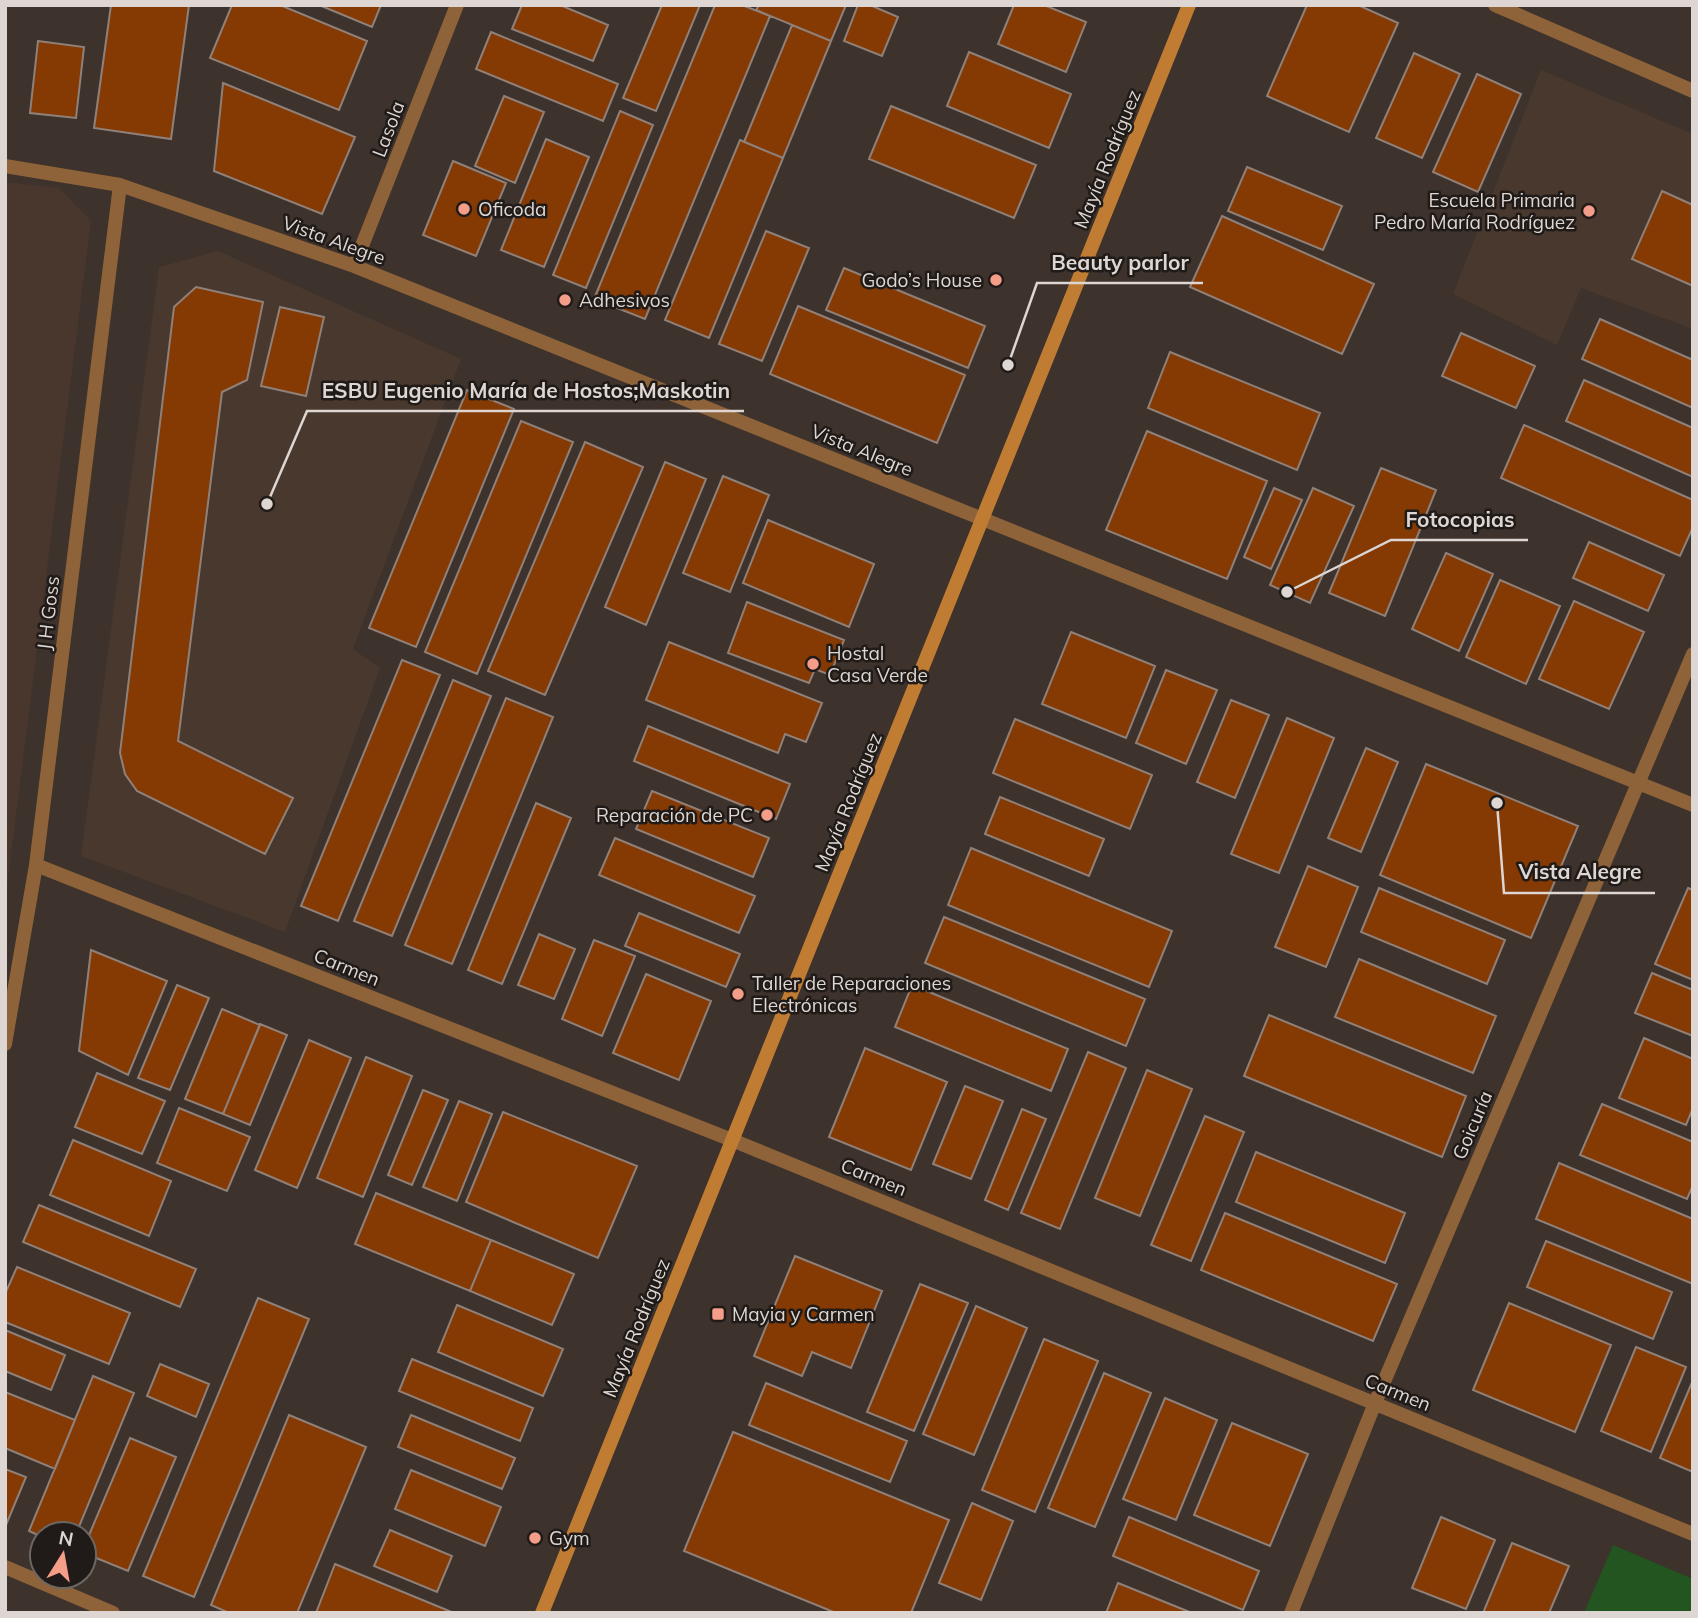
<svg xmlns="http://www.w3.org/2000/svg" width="1698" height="1618" font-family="Mulish,sans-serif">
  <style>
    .built { fill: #49372e }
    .education { fill: #49382d }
    .green { fill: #22551f }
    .building { fill: #853903; stroke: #8f817a; stroke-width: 2 }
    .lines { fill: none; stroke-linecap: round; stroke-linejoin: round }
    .minor { stroke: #8f6339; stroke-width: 14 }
    .secondary { stroke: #c07c33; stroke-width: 14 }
    .poi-dot { fill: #f49e89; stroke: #201b18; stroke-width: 2.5 }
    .labels { text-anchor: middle; stroke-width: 5; stroke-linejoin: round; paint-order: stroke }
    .street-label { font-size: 19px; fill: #ddd6d2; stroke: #201b18 }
    .poi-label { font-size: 19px; fill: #ddd6d2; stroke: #201b18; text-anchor: start }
    .leader { fill: none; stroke: #ddd6d2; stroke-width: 2.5 }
    .callout-dot { fill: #ddd6d2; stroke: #201b18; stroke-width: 2.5 }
    .callout-label { font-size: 21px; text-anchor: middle; font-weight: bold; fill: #ddd6d2; stroke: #201b18; stroke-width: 5; stroke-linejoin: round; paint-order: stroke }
  </style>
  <rect width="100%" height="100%" fill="#3d322c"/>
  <path class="built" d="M5,182L59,188L91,221L5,902Z"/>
  <path class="education" d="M1541,70L1693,134V329L1581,288L1557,345L1453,294Z
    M218,251L461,359L353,649L380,668L285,932L81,856L159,267Z"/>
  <path class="green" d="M1613,1545L1693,1579V1613H1584Z"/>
  <path class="building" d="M111,5H189L171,139L94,128Z
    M232,5H280L367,41L339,110L210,58Z
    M319,5H381L372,27Z
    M522,5H560L608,25L593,61L512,29Z
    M662,5H700L656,111L623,98Z
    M715,5H742L770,16L645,319L594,299Z
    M759,5H846L831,41L756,10Z
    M858,5H870L898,17L882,56L844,41Z
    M1014,5H1044L1086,22L1066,72L998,44Z
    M1307,5H1358L1398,23L1349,132L1267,96Z
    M792,25L831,41L783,158L744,142Z
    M491,32L618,84L603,121L476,69Z
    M38,41L84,47L76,118L30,113Z
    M969,52L1071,94L1049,148L947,106Z
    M1414,53L1460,74L1422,158L1376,138Z
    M1477,74L1521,94L1478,192L1433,172Z
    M223,83L355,137L322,214L214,171Z
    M504,96L544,112L515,183L475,166Z
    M891,106L1036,165L1014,218L869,159Z
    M620,111L653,125L586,288L553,275Z
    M546,139L589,157L544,267L501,250Z
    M740,140L783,158L709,338L665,320Z
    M453,161L506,183L476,256L423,235Z
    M1247,167L1342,206L1323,250L1228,211Z
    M1662,191L1693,205V286L1632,259Z
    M1222,216L1374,284L1342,354L1190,287Z
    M766,231L809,248L762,361L719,344Z
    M844,268L985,326L968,368L826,310Z
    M196,287L263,302L247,380L222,392L178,741L293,798L265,854L137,791L125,774L120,753L174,307Z
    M798,306L965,375L937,443L770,374Z
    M280,307L324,317L306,396L261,386Z
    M1600,319L1693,360V408L1582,359Z
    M1461,333L1535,366L1516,408L1442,376Z
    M1170,352L1320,413L1297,470L1148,408Z
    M1584,380L1693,428V477L1566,421Z
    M467,390L514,409L416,647L369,628Z
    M521,421L573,442L477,674L425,652Z
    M1524,425L1693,500V527L1680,556L1501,478Z
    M1147,431L1267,481L1227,579L1106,530Z
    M585,442L643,467L545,695L488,671Z
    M665,462L706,479L646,625L605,607Z
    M1381,468L1436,490L1385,616L1329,593Z
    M723,476L769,495L730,592L683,573Z
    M1274,488L1302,500L1271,569L1244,557Z
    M1313,488L1354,506L1310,603L1270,585Z
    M768,520L874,564L849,627L743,583Z
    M1589,542L1664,575L1648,611L1573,578Z
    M1446,553L1493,574L1459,651L1412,629Z
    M1500,580L1560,606L1526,684L1466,657Z
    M1574,601L1644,632L1609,709L1539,679Z
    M747,602L844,640L830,675L815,669L809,683L728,653Z
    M1071,632L1155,666L1126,738L1042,704Z
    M669,642L822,703L806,742L785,734L778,753L646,700Z
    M402,660L440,675L338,921L301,906Z
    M1166,670L1217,690L1186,764L1136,743Z
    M453,680L491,696L392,936L354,921Z
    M506,698L553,717L452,964L405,945Z
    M1231,700L1269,715L1235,798L1197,782Z
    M1287,718L1334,738L1279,873L1231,854Z
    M1015,719L1152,775L1130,829L993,773Z
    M648,726L790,784L776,819L634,761Z
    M1366,748L1398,762L1361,852L1328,838Z
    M1426,764L1578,826L1531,938L1380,875Z
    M652,791L769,838L753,877L636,829Z
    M1000,797L1104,839L1089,876L985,834Z
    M536,803L571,818L502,984L468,970Z
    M615,838L755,896L739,933L599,875Z
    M971,848L1172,931L1149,987L948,905Z
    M1308,866L1358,887L1326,967L1275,947Z
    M1379,888L1505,940L1487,984L1361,932Z
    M1688,888L1693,890V980L1655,964Z
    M639,913L740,954L726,987L625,946Z
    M944,917L1145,999L1126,1046L925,963Z
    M539,934L575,949L554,999L518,985Z
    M594,940L635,956L602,1036L562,1019Z
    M91,950L167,981L128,1075L79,1051Z
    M1359,959L1496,1016L1473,1073L1335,1017Z
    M1652,973L1693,990V1036L1635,1013Z
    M646,974L711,1001L679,1080L613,1053Z
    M177,985L209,998L170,1090L138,1078Z
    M912,985L1068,1049L1051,1091L895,1027Z
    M222,1009L260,1025L223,1114L185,1099Z
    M1269,1015L1466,1096L1442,1157L1244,1076Z
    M260,1024L287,1035L250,1125L223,1114Z
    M1644,1038L1693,1059V1108L1686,1125L1619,1098Z
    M309,1040L351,1058L297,1188L255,1170Z
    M865,1048L947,1082L911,1170L829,1137Z
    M1088,1052L1126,1068L1060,1229L1021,1213Z
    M366,1057L412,1076L363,1197L317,1178Z
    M1147,1070L1192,1089L1140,1216L1095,1198Z
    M97,1073L165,1101L142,1154L75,1127Z
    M965,1086L1003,1101L971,1179L933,1164Z
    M423,1090L448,1100L412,1185L388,1175Z
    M459,1101L492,1114L457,1201L423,1187Z
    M1602,1104L1693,1142V1185L1687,1199L1580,1155Z
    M179,1108L250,1137L227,1191L157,1163Z
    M1022,1109L1046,1119L1008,1210L985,1200Z
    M503,1112L637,1166L598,1258L466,1202Z
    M1205,1116L1244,1132L1191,1261L1151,1245Z
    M73,1140L171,1181L149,1236L50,1195Z
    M1256,1152L1405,1213L1385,1263L1236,1202Z
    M1559,1163L1693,1219V1284L1536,1219Z
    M376,1193L491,1240L470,1291L355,1244Z
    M39,1205L196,1269L180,1307L23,1242Z
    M1225,1213L1397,1284L1373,1341L1201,1270Z
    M491,1240L574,1274L552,1325L470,1291Z
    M1546,1241L1672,1292L1653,1339L1527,1287Z
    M795,1256L882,1291L851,1368L812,1352L802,1376L754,1356Z
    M17,1267L130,1313L109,1364L5,1322V1294Z
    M920,1284L968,1303L914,1431L867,1412Z
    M258,1298L309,1319L194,1597L143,1576Z
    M1509,1303L1611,1345L1575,1432L1473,1390Z
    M457,1305L563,1349L543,1396L438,1352Z
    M976,1306L1027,1328L974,1455L923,1434Z
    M5,1330L65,1355L51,1390L5,1371Z
    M1044,1339L1098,1361L1035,1512L982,1490Z
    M1636,1347L1686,1367L1651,1452L1601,1431Z
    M412,1359L533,1408L520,1441L399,1391Z
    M160,1364L209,1384L196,1417L147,1396Z
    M1104,1373L1151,1393L1095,1527L1048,1508Z
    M93,1376L134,1393L76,1534H42V1537L29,1531Z
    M1693,1380V1472L1660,1458Z
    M766,1383L907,1441L890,1482L749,1425Z
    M5,1392L75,1420L55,1469L5,1448Z
    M1165,1398L1217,1420L1176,1520L1123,1499Z
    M289,1415L366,1447L297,1613H229L211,1605Z
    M411,1415L515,1458L502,1489L398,1447Z
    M1232,1423L1308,1454L1270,1546L1194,1515Z
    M733,1432L949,1520L911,1613H836L684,1551Z
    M130,1438L176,1457L128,1571L84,1553V1547Z
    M5,1469L26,1477L6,1525H5Z
    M411,1470L501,1507L485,1546L395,1509Z
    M972,1503L1013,1521L981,1600L939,1583Z
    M1129,1517L1259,1571L1243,1610L1113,1556Z
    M1441,1517L1495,1540L1466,1609L1412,1588Z
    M390,1530L452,1556L437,1592L374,1566Z
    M1512,1543L1569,1566L1549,1613H1483Z
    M335,1564L454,1613H316Z
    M1118,1583L1192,1613H1106Z"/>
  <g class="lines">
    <path class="minor" d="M1495,5L1693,91
      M5,166L120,185L354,266L1693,805
      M354,266L457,5
      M36,865L732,1140L1693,1534
      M5,1044L36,865L120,185
      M5,1567L113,1613
      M1291,1613L1375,1403L1693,654"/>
    <path class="secondary" d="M542,1613L1189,5"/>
  </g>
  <g class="poi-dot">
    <circle cx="464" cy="209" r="7"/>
    <circle cx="1589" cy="211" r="7"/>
    <circle cx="996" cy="280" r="7"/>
    <circle cx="565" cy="300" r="7"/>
    <circle cx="813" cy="664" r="7"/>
    <circle cx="767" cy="815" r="7"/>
    <circle cx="738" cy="994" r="7"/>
    <rect x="711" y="1307" width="14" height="14" rx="3.5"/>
    <circle cx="535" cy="1538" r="7"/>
  </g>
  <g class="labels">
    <g class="street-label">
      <text transform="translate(388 129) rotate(-69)" y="7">Lasola</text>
      <text transform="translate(1107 159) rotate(-68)" y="7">Mayía Rodríguez</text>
      <text transform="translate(334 240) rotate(20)" y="7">Vista Alegre</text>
      <text transform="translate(862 450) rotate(22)" y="7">Vista Alegre</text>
      <text transform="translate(48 613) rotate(-83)" y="7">J H Goss</text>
      <text transform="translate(848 802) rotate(-68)" y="7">Mayía Rodríguez</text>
      <text transform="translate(347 967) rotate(22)" y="7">Carmen</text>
      <text transform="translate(1472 1125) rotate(-67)" y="7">Goicuría</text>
      <text transform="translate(874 1177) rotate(22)" y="7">Carmen</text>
      <text transform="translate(636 1328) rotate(-68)" y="7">Mayía Rodríguez</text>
      <text transform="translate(1398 1392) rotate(22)" y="7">Carmen</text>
    </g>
    <g class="poi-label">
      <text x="1575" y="207" text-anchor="end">Escuela Primaria<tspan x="1575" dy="22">Pedro María Rodríguez</tspan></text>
      <text x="478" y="216">Oficoda</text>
      <text x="982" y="287" text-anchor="end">Godo’s House</text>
      <text x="579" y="307">Adhesivos</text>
      <text x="827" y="660">Hostal<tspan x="827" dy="22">Casa Verde</tspan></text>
      <text x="753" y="822" text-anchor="end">Reparación de PC</text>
      <text x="752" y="990">Taller de Reparaciones<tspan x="752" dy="22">Electrónicas</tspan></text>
      <text x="732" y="1321">Mayia y Carmen</text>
      <text x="549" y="1545">Gym</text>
    </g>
  </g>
  <path class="leader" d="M1008 365L1037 283H1203M267 504L307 411H744M1287 592L1391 540H1528M1497 803L1504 893H1655"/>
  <g class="callout-dot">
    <circle cx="1008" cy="365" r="7"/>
    <circle cx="267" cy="504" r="7"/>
    <circle cx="1287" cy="592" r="7"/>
    <circle cx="1497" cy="803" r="7"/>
  </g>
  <g class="callout-label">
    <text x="1120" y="270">Beauty parlor</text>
    <text x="526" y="398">ESBU Eugenio María de Hostos;Maskotin</text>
    <text x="1460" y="527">Fotocopias</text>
    <text x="1580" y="879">Vista Alegre</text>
  </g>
  <rect width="1698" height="1618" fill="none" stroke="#ddd6d2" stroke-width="14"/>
  <g transform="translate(63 1555) rotate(11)"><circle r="33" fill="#201b18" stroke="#6c6662" stroke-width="2"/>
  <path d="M0-5L12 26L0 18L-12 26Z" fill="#f49e89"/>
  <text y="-10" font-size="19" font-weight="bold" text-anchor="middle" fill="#ddd6d2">N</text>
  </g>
</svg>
